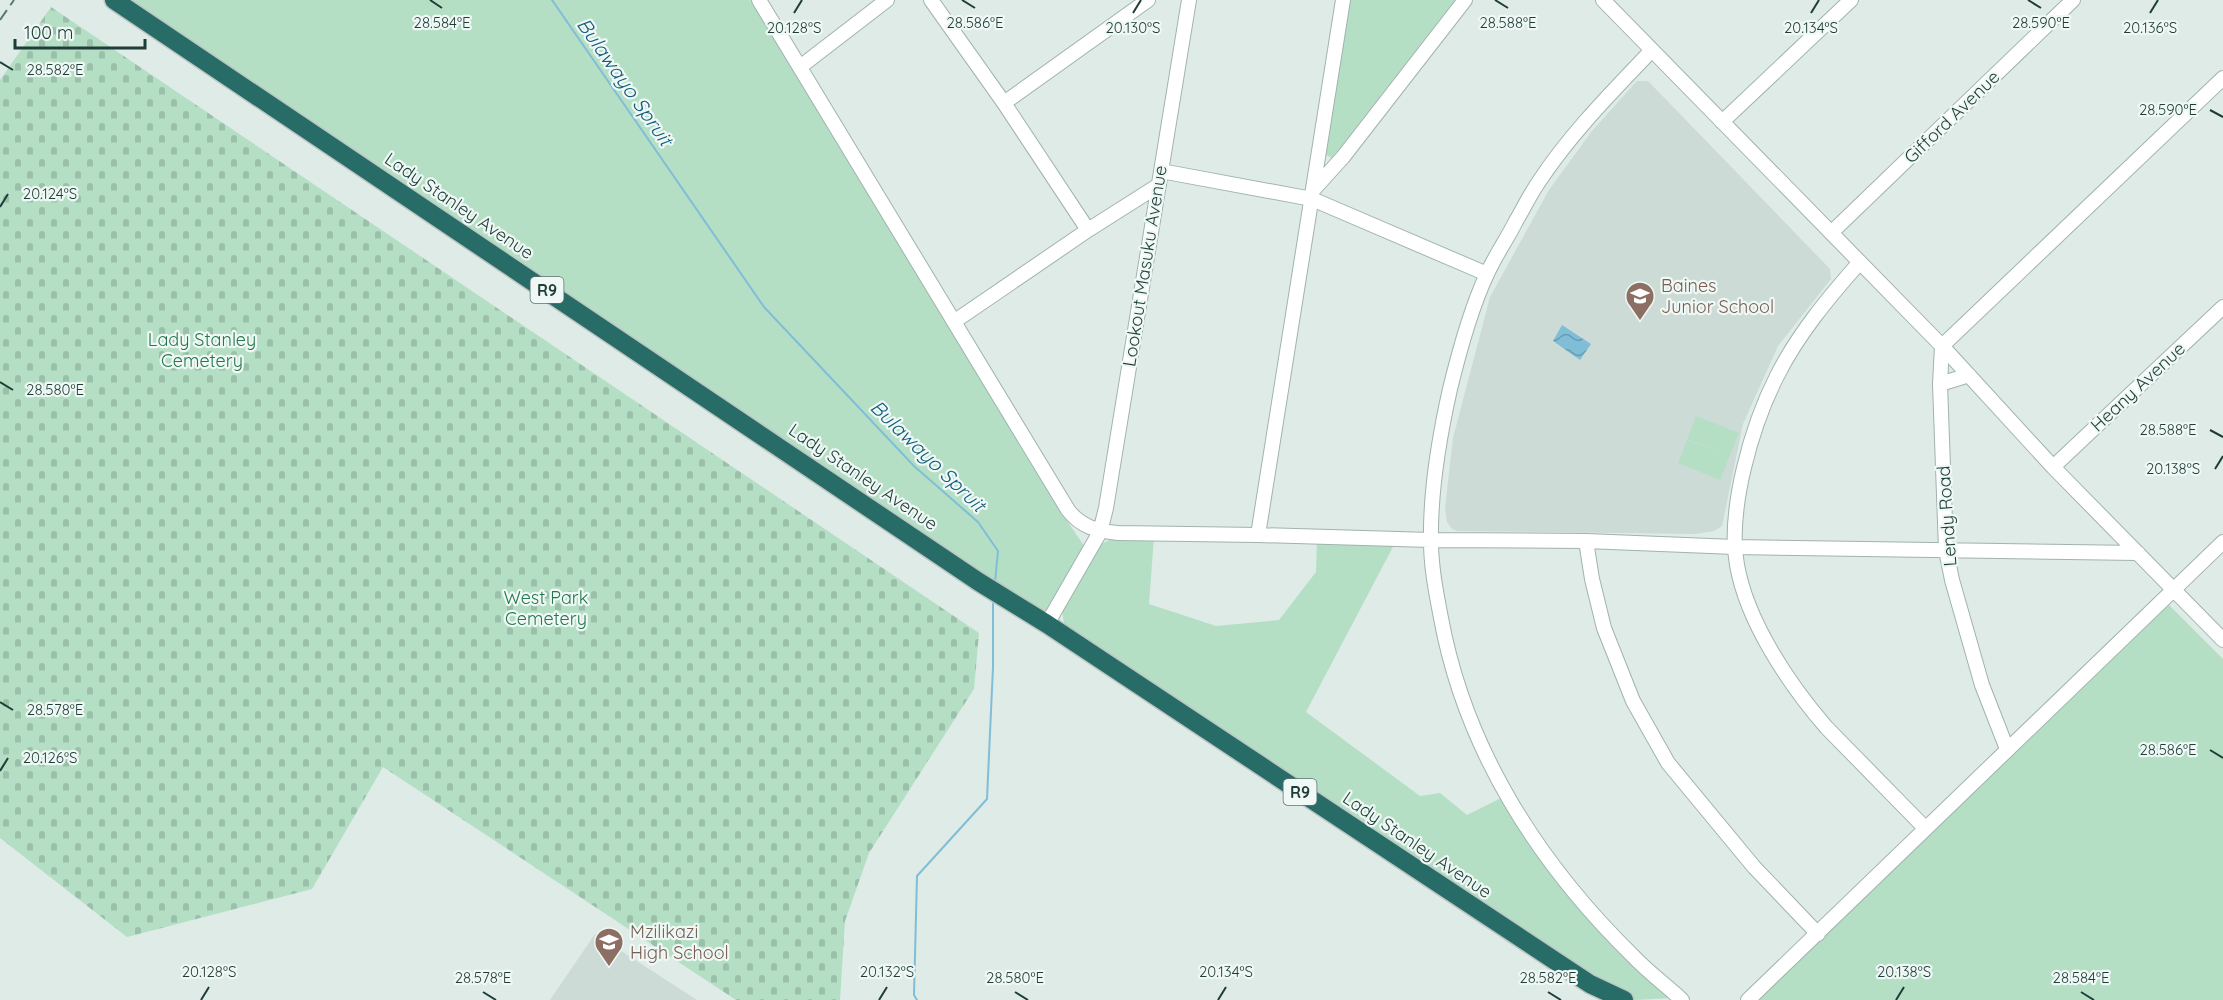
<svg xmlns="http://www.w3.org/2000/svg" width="2223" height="1000" font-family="Quicksand,sans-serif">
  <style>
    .built { fill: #ccdbd6 }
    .grass { fill: #b4dfc5 }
    .cemetery { fill: url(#cemetery-stones) }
    .water { fill: url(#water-waves) }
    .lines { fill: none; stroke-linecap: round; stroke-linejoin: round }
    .stream { stroke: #80bed7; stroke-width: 2 }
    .minor-casing { stroke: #a1b3af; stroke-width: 16 }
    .highway-casing { stroke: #bcc5c3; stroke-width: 21 }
    .minor { stroke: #fff; stroke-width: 14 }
    .highway { stroke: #276c66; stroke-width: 18 }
    .rail { stroke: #587974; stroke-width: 2; stroke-dasharray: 12 6; stroke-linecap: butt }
    .ticks { fill: none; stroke: #1e3d38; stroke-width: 2 }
    .labels { text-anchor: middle; stroke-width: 4.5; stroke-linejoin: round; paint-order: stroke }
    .shield { fill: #eff8f4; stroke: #5d7570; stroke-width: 1.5 }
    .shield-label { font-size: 16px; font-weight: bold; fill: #1e3d38 }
    .street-label { font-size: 18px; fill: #1e3d38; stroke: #eff8f4 }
    .education-label { font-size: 18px; fill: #785e54; stroke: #eff8f4; text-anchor: start }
    .park-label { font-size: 18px; fill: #24774f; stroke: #eff8f4 }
    .water-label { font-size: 20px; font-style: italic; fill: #135e7e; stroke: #eff8f4 }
    .ticks-label { font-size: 15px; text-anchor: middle; fill: #1e3d38; stroke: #eff8f4; stroke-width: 4.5; stroke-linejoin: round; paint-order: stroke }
  </style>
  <defs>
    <pattern id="cemetery-stones" width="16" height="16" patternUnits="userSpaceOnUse" patternTransform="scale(1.5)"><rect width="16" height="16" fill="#b4dfc5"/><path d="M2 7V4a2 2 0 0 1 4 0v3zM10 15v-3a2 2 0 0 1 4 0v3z" fill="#9ac0aa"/></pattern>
    <pattern id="water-waves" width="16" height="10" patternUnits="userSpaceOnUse" patternTransform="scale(1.5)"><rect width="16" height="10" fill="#80bed7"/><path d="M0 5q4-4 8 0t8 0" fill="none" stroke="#689caf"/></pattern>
  </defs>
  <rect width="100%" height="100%" fill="#deebe7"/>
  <path class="built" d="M1637,81H1648L1830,269L1831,279L1778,346L1743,424L1722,526L1714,531L1695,534L1458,531L1452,529L1447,522L1445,508L1453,438L1490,297L1549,190L1592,131Z
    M595,934L697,1000H550Z"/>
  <path class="grass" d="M130,0H750L1063,515L1085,547L1044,614Z
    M1348,0H1455L1332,158L1324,154Z
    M1696,416L1739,433L1720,480L1678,463L1687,440L1727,455L1687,439Z
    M1116,537H1154L1149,604L1216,626L1279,620L1316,572L1317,540L1395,543L1306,712L1420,796L1440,793L1467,815L1503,797L1538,857L1627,960L1672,998L1635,1000L1621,991L1589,977L1076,635L1064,623L1062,611L1099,545Z
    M2168,604L2223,659V1000H1753Z"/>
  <path class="cemetery" d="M51,7L979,633L974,689L869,853L845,921L840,1000H736L383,767L312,889L127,937L0,838V80Z"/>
  <path class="water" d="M1562,325L1591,344L1580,360L1553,341Z"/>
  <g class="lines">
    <path class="stream" d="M552,0L764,307L914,466L978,522L998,551L995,582
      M917,1000L914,995L917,876L987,799L993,667V599"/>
    <g class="minor-casing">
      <path id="minor" d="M759,0L1068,510C1081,527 1097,531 1118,533L1258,535L1431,540L1586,541L1735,547L2138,553
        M931,0L1004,103L1088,230
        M1603,0L1942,346L2053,467L2223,640
        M1652,50C1612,92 1570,134 1538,183C1530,195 1523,209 1516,221C1507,239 1495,256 1487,274C1471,308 1459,352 1450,389C1439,438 1430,491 1431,541C1431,567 1436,592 1441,618C1465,749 1538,863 1633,956C1648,972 1666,985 1682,1000
        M800,67L887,0
        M1004,103L1148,0
        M1722,122L1851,0
        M1161,171L1312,199L1487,274
        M1315,188L1343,157L1465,0
        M1831,233L2073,0
        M1860,262C1829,297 1798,334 1777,376C1752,425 1727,510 1737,565C1747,622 1789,684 1826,727L1925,828
        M955,321L1088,230L1159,185
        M1940,384L1969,375
        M2053,467L2223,307
        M1258,535L1343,0
        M1586,541L1592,579L1604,628L1633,701L1668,763L1754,867L1818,934
        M1047,624L1100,532L1106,508L1189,0
        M2007,749L1982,685L1952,580L1946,550L1940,384L1942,346L2223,78
        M1748,1000L2223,542"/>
    </g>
    <g class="highway-casing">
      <path id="highway" d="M114,0L979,582L1047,624L1590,984L1624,1000"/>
    </g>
    <use href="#minor" class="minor"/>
    <use href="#highway" class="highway"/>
    <path class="rail" d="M0,20L14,0"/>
  </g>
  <path class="ticks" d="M430,0L442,8M962,0L975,8M1495,0L1508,8M2028,0L2041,8M794,13L802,0M1133,13L1141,0M1811,13L1819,0M2150,13L2158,0M0,62L13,70M2210,110L2223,117M0,207L8,194M0,382L13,390M2210,430L2223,437M2215,469L2223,456M0,702L13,710M2210,750L2223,758M0,771L8,758M483,992L496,1000M1015,992L1028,1000M1548,992L1561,1000M2081,992L2094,1000M201,1000L209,987M879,1000L887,987M1218,1000L1226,987M1896,1000L1904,987"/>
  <defs>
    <g id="school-pin" transform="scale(1.5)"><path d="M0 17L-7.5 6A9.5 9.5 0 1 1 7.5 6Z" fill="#8d6e63" stroke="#eff8f4"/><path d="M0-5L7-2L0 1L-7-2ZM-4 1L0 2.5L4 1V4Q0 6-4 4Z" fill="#fff"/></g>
  </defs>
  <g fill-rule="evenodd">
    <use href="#school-pin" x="1640" y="296"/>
    <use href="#school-pin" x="609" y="942"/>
  </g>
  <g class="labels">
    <g class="shield">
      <rect x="530.5" y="277" width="33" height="26" rx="4.5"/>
      <rect x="1283.5" y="779" width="33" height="26" rx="4.5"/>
    </g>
    <g class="shield-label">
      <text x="547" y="296">R9</text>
      <text x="1300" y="798">R9</text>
    </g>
    <g class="street-label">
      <text transform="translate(1952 117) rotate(-44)" y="6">Gifford Avenue</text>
      <text transform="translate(459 206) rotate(34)" y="6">Lady Stanley Avenue</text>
      <text transform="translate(1145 266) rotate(-81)" y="6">Lookout Masuku Avenue</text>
      <text transform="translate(2138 387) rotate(-43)" y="6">Heany Avenue</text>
      <text transform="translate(863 477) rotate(34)" y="6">Lady Stanley Avenue</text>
      <text transform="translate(1947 516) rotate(-94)" y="6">Lendy Road</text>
      <text transform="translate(1417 845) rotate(34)" y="6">Lady Stanley Avenue</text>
    </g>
    <g class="education-label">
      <text x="1661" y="292">Baines<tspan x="1661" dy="21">Junior School</tspan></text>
      <text x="630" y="938">Mzilikazi<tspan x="630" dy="21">High School</tspan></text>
    </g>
    <g class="park-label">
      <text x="202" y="346">Lady Stanley<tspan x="202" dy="21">Cemetery</tspan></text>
      <text x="546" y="604">West Park<tspan x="546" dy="21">Cemetery</tspan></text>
    </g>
    <g class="water-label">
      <text transform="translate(625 82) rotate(55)" y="7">Bulawayo Spruit</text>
      <text transform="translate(928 456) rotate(44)" y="7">Bulawayo Spruit</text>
    </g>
  </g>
  <g class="ticks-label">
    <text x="442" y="28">28.584°E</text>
    <text x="975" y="28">28.586°E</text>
    <text x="1508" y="28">28.588°E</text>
    <text x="2041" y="28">28.590°E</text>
    <text x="794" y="33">20.128°S</text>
    <text x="1133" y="33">20.130°S</text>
    <text x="1811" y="33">20.134°S</text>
    <text x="2150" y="33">20.136°S</text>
    <text x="55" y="75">28.582°E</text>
    <text x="2168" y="115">28.590°E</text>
    <text x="50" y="199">20.124°S</text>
    <text x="55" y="395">28.580°E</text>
    <text x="2168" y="435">28.588°E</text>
    <text x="2173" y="474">20.138°S</text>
    <text x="55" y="715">28.578°E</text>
    <text x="2168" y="755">28.586°E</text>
    <text x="50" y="763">20.126°S</text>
    <text x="209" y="977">20.128°S</text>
    <text x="887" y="977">20.132°S</text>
    <text x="1226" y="977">20.134°S</text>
    <text x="1904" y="977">20.138°S</text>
    <text x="483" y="983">28.578°E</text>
    <text x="1015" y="983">28.580°E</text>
    <text x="1548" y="983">28.582°E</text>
    <text x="2081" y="983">28.584°E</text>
  </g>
  <path d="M15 39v9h130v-9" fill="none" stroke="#1e3d38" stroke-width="3"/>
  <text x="24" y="39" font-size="18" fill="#1e3d38" stroke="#eff8f4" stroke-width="4.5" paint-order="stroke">100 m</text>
</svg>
